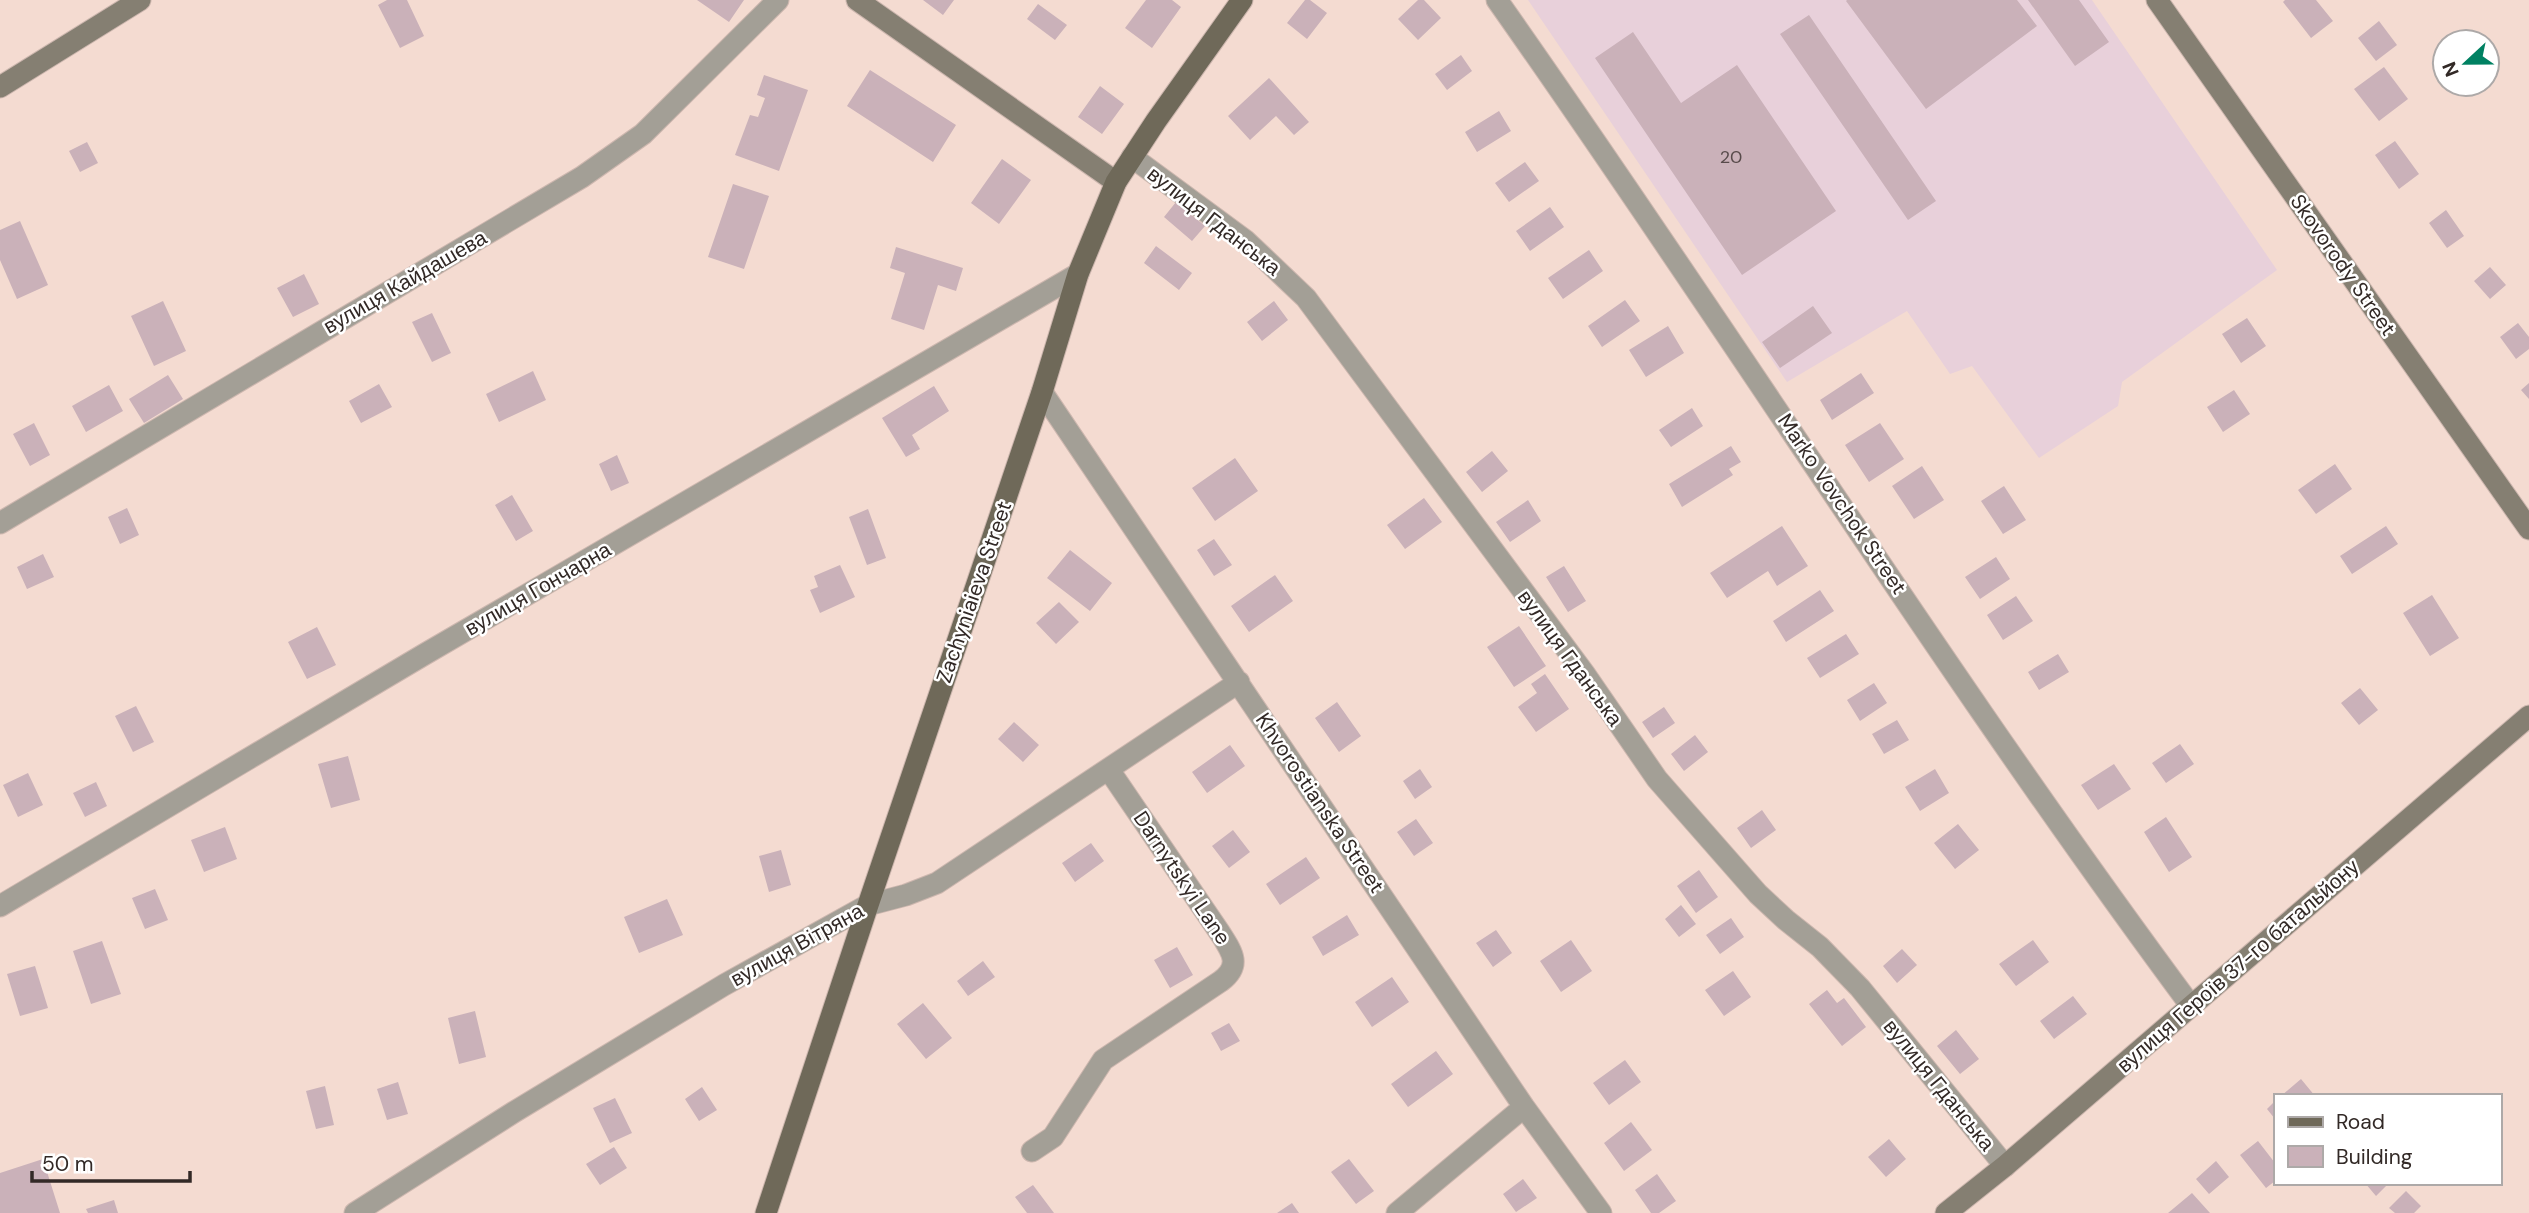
<svg xmlns="http://www.w3.org/2000/svg" width="2529" height="1213" font-family="'DM Sans',sans-serif">
  <style>
    .industrial { fill: #e8d0da }
    .building { fill: #cab1b9 }
    .lines { fill: none; stroke-linecap: round; stroke-linejoin: round }
    .street-casing { stroke: #cdb7af; stroke-width: 23 }
    .secondary-casing { stroke: #cdb7af; stroke-width: 23 }
    .primary-casing { stroke: #cdb7af; stroke-width: 23 }
    .street { stroke: #a39f96; stroke-width: 21 }
    .secondary { stroke: #857f72; stroke-width: 21 }
    .primary { stroke: #6f6959; stroke-width: 21 }
    .labels { text-anchor: middle; stroke-width: 5; stroke-linejoin: round; paint-order: stroke }
    .number-label { font-size: 18px; fill: #584b4b }
    .street-label { font-size: 21px; fill: #322926; stroke: #fff }
  </style>
  <rect width="100%" height="100%" fill="#f4dbd1"/>
  <path class="industrial" d="M1528,0H2092L2277,270L2122,382L2118,406L2039,458L1972,366L1950,374L1907,311L1787,382Z"/>
  <path class="building" d="M387,0H407L424,36L400,48L378,5Z
    M697,0H744L729,22Z
    M923,0H954L943,15Z
    M1146,0H1172L1181,7L1152,48L1125,28Z
    M1305,0H1310L1327,13L1307,39L1287,23Z
    M1418,0H1424L1441,18L1418,40L1398,19Z
    M1847,0H2017L2037,26L1926,109L1846,1Z
    M2028,0H2079L2109,42L2075,66Z
    M2285,0H2316L2333,21L2311,38L2283,2Z
    M1038,4L1067,25L1055,40L1027,19Z
    M1809,15L1936,201L1908,220L1780,34Z
    M2379,21L2397,45L2376,61L2358,38Z
    M1633,32L1681,103L1737,65L1836,211L1742,275L1595,58Z
    M1461,55L1472,71L1447,90L1435,74Z
    M2384,67L2408,99L2379,121L2354,89Z
    M870,70L956,125L933,162L847,106Z
    M764,75L808,90L779,171L735,155L750,115L758,117L765,98L757,95Z
    M1269,78L1309,122L1294,135L1276,116L1250,140L1228,116Z
    M1100,86L1124,104L1102,134L1078,117Z
    M1499,111L1511,131L1477,152L1465,132Z
    M2395,141L2419,174L2399,189L2375,155Z
    M87,142L98,163L80,172L69,151Z
    M1002,159L1031,180L999,224L971,203Z
    M1525,162L1539,181L1509,202L1495,183Z
    M733,184L769,196L744,269L708,257Z
    M1176,202L1205,226L1192,241L1164,217Z
    M1550,207L1564,227L1530,251L1516,231Z
    M2446,210L2464,236L2447,248L2429,223Z
    M20,221L48,285L17,299L0,260V230Z
    M1156,246L1192,273L1179,290L1144,263Z
    M896,247L963,268L956,291L938,285L924,330L891,319L905,273L890,268Z
    M1589,250L1603,271L1563,299L1548,278Z
    M2490,267L2506,285L2490,299L2474,281Z
    M304,274L319,304L293,317L277,288Z
    M1625,300L1640,321L1602,347L1588,326Z
    M163,301L186,351L154,366L131,316Z
    M1274,301L1288,320L1262,341L1247,322Z
    M1813,306L1832,333L1780,368L1762,342Z
    M432,313L451,353L432,362L412,322Z
    M2247,318L2266,346L2241,363L2222,334Z
    M2518,323L2529,337V349L2516,359L2500,337Z
    M1668,326L1684,353L1646,377L1629,350Z
    M533,371L546,400L499,422L486,394Z
    M1861,373L1874,393L1832,420L1820,400Z
    M168,375L183,399L144,423L129,399Z
    M2529,383V399L2521,390Z
    M379,384L392,407L361,423L349,401Z
    M109,385L123,411L86,432L72,406Z
    M934,386L949,411L912,435L920,449L906,457L882,418Z
    M2234,390L2250,414L2223,432L2207,407Z
    M1692,408L1703,426L1671,447L1659,430Z
    M34,423L50,455L30,466L13,434Z
    M1880,423L1904,459L1869,482L1845,445Z
    M1731,446L1741,462L1729,469L1733,475L1682,507L1669,484Z
    M1492,451L1508,471L1482,492L1466,472Z
    M617,455L629,483L611,491L599,464Z
    M1235,458L1258,491L1215,521L1192,488Z
    M2335,464L2352,489L2316,514L2298,490Z
    M1922,466L1944,500L1914,519L1892,486Z
    M2004,486L2026,520L2003,534L1981,501Z
    M512,495L533,531L516,541L495,505Z
    M1424,498L1442,522L1405,549L1387,525Z
    M1528,500L1541,521L1510,542L1496,522Z
    M127,508L139,535L120,544L108,517Z
    M868,509L886,558L867,565L849,517Z
    M1782,526L1808,566L1777,586L1768,571L1727,598L1710,573Z
    M2386,526L2398,544L2352,574L2340,556Z
    M1214,539L1232,565L1214,576L1197,550Z
    M1070,550L1112,583L1090,611L1047,578Z
    M43,554L54,577L27,589L17,567Z
    M1996,557L2010,579L1980,599L1965,577Z
    M840,565L855,597L820,613L810,590L818,587L814,576Z
    M1564,566L1586,601L1568,612L1546,577Z
    M1275,575L1293,601L1249,632L1231,606Z
    M1820,590L1834,611L1786,642L1773,621Z
    M2432,595L2459,638L2430,656L2403,613Z
    M2016,596L2033,621L2003,640L1987,615Z
    M1059,602L1079,622L1056,644L1036,623Z
    M1519,626L1546,666L1514,687L1487,647Z
    M317,627L336,665L307,679L288,642Z
    M1846,634L1859,654L1820,678L1807,658Z
    M2058,654L2069,672L2039,690L2028,672Z
    M1545,674L1569,709L1536,732L1518,707L1537,693L1531,684Z
    M1874,683L1887,703L1860,721L1847,700Z
    M2360,688L2378,710L2359,725L2341,703Z
    M1337,702L1361,736L1339,752L1315,718Z
    M136,706L154,742L133,752L115,716Z
    M1664,707L1675,723L1653,738L1642,722Z
    M1897,720L1909,740L1884,754L1872,734Z
    M1014,722L1039,745L1023,762L998,739Z
    M1695,735L1708,752L1684,771L1671,754Z
    M2180,744L2194,764L2166,783L2152,763Z
    M1230,745L1245,766L1207,793L1192,772Z
    M348,756L360,800L331,808L318,764Z
    M2114,764L2131,789L2098,810L2081,785Z
    M1420,769L1432,787L1415,799L1403,781Z
    M1935,769L1949,793L1920,811L1905,787Z
    M28,773L43,805L18,817L3,785Z
    M96,782L107,806L85,817L73,793Z
    M1762,810L1776,830L1751,848L1737,828Z
    M2166,817L2192,857L2169,872L2144,832Z
    M1416,819L1433,843L1414,856L1397,832Z
    M1958,824L1979,850L1955,869L1934,843Z
    M225,827L237,859L204,872L191,840Z
    M1233,830L1250,852L1229,868L1212,846Z
    M1091,843L1104,861L1075,882L1062,863Z
    M781,850L791,885L769,892L759,856Z
    M1306,857L1320,878L1280,905L1266,884Z
    M1699,870L1718,897L1696,913L1677,886Z
    M155,889L168,920L145,929L132,898Z
    M667,899L683,935L639,953L624,917Z
    M1681,905L1696,924L1679,937L1665,919Z
    M1347,915L1359,935L1323,956L1312,937Z
    M1731,918L1744,937L1720,954L1706,935Z
    M1496,930L1512,953L1493,967L1476,943Z
    M1571,940L1592,971L1561,992L1540,961Z
    M2033,940L2049,962L2016,986L1999,964Z
    M102,941L121,994L91,1004L73,951Z
    M1177,947L1193,975L1170,988L1154,960Z
    M1902,949L1917,965L1897,983L1883,966Z
    M983,961L995,977L968,996L957,981Z
    M35,966L48,1008L20,1016L7,974Z
    M1733,971L1751,997L1724,1016L1705,990Z
    M1392,977L1409,1002L1372,1027L1355,1002Z
    M1827,990L1837,1003L1844,998L1866,1027L1842,1046L1809,1004Z
    M2073,996L2087,1014L2054,1039L2040,1021Z
    M923,1003L952,1038L926,1059L897,1024Z
    M475,1011L486,1057L459,1064L448,1018Z
    M1229,1023L1240,1041L1221,1051L1211,1033Z
    M1956,1030L1979,1059L1960,1074L1937,1046Z
    M1436,1051L1453,1074L1408,1107L1391,1084Z
    M1625,1060L1641,1082L1609,1105L1593,1083Z
    M2301,1079L2315,1096H2281Z
    M398,1082L408,1114L387,1120L377,1089Z
    M325,1086L334,1125L316,1129L306,1091Z
    M702,1087L717,1110L699,1121L685,1099Z
    M615,1098L632,1133L610,1143L593,1108Z
    M2275,1101V1119L2267,1109Z
    M1631,1122L1652,1150L1624,1171L1604,1143Z
    M1889,1139L1906,1159L1886,1177L1868,1157Z
    M2258,1141L2275,1163V1181L2266,1188L2240,1155Z
    M614,1147L627,1168L600,1185L586,1164Z
    M43,1159L60,1213H0V1173Z
    M1349,1159L1374,1191L1356,1204L1331,1172Z
    M2216,1161L2229,1177L2209,1194L2196,1179Z
    M1657,1174L1676,1201L1659,1213H1651L1635,1190Z
    M1523,1179L1537,1198L1516,1212L1503,1194Z
    M2365,1183H2389L2376,1196Z
    M1033,1185L1054,1213H1027L1015,1197Z
    M2406,1191L2421,1206L2414,1213H2395L2389,1208Z
    M2192,1193L2210,1213H2168Z
    M114,1200L118,1213H88L86,1209Z
    M1292,1203L1299,1213H1277Z"/>
  <g class="lines">
    <g class="street-casing">
      <path id="street" d="M1497,0C1732,333 1948,679 2191,1006
        M1132,157L1246,241L1306,298L1584,673L1657,779L1758,894L1786,920L1820,947L1860,988L2005,1166
        M1042,392L1524,1107L1601,1213
        M0,523L582,177L643,134L778,0
        M0,906L425,654L1078,274
        M1032,1151L1053,1137L1103,1060L1221,981C1242,965 1232,952 1220,933L1109,770
        M355,1213L514,1112L724,985L868,905L906,895L937,883L1239,682
        M1397,1213L1524,1107"/>
    </g>
    <g class="secondary-casing">
      <path id="secondary" d="M857,0L1116,182
        M2157,0L2529,529
        M0,87L140,0
        M1946,1213L2005,1166L2529,716"/>
    </g>
    <g class="primary-casing">
      <path id="primary" d="M766,1213L868,905L1042,392L1078,274L1116,182L1156,121L1242,0"/>
    </g>
    <use href="#street" class="street"/>
    <use href="#secondary" class="secondary"/>
    <use href="#primary" class="primary"/>
  </g>
  <g class="labels">
    <g class="number-label">
      <text x="1731" y="163">20</text>
    </g>
    <g class="street-label">
      <text transform="translate(1214 221) rotate(38)" y="7">вулиця Гданська</text>
      <text transform="translate(2343 265) rotate(55)" y="7">Skovorody Street</text>
      <text transform="translate(405 282) rotate(-30)" y="7">вулиця Кайдашева</text>
      <text transform="translate(1842 504) rotate(56)" y="7">Marko Vovchok Street</text>
      <text transform="translate(538 589) rotate(-30)" y="7">вулиця Гончарна</text>
      <text transform="translate(974 592) rotate(-71)" y="7">Zachyniaieva Street</text>
      <text transform="translate(1570 658) rotate(54)" y="7">вулиця Гданська</text>
      <text transform="translate(1320 803) rotate(56)" y="7">Khvorostianska Street</text>
      <text transform="translate(1182 878) rotate(56)" y="7">Darnytskyi Lane</text>
      <text transform="translate(797 945) rotate(-29)" y="7">вулиця Вітряна</text>
      <text transform="translate(2238 966) rotate(-41)" y="7">вулиця Героїв 37-го батальйону</text>
      <text transform="translate(1939 1085) rotate(51)" y="7">вулиця Гданська</text>
    </g>
  </g>
  <rect x="2274" y="1094" width="228" height="91" fill="#ffffff" stroke="#ada9a8" stroke-width="2"/>
  <rect x="2288" y="1117" width="35" height="10" fill="#6f6959" stroke="#ada9a8" stroke-width="2"/>
  <text x="2336" y="1129" font-size="21" fill="#322926">Road</text>
  <rect x="2288" y="1146" width="35" height="21" fill="#cab1b9" stroke="#ada9a8" stroke-width="2"/>
  <text x="2336" y="1164" font-size="21" fill="#322926">Building</text>
  <g transform="translate(2466 63) rotate(248)"><circle r="33" fill="#ffffff" stroke="#ada9a8" stroke-width="2"/>
  <path d="M0-5L12 26L0 18L-12 26Z" fill="#008162"/>
  <text y="-10" font-size="19" font-weight="bold" text-anchor="middle" fill="#322926">N</text>
  </g>
  <path d="M32 1171v10h158v-10" fill="none" stroke="#322926" stroke-width="3.5"/>
  <text x="42" y="1171" font-size="21" fill="#322926" stroke="#ffffff" stroke-width="5" paint-order="stroke">50 m</text>
</svg>
